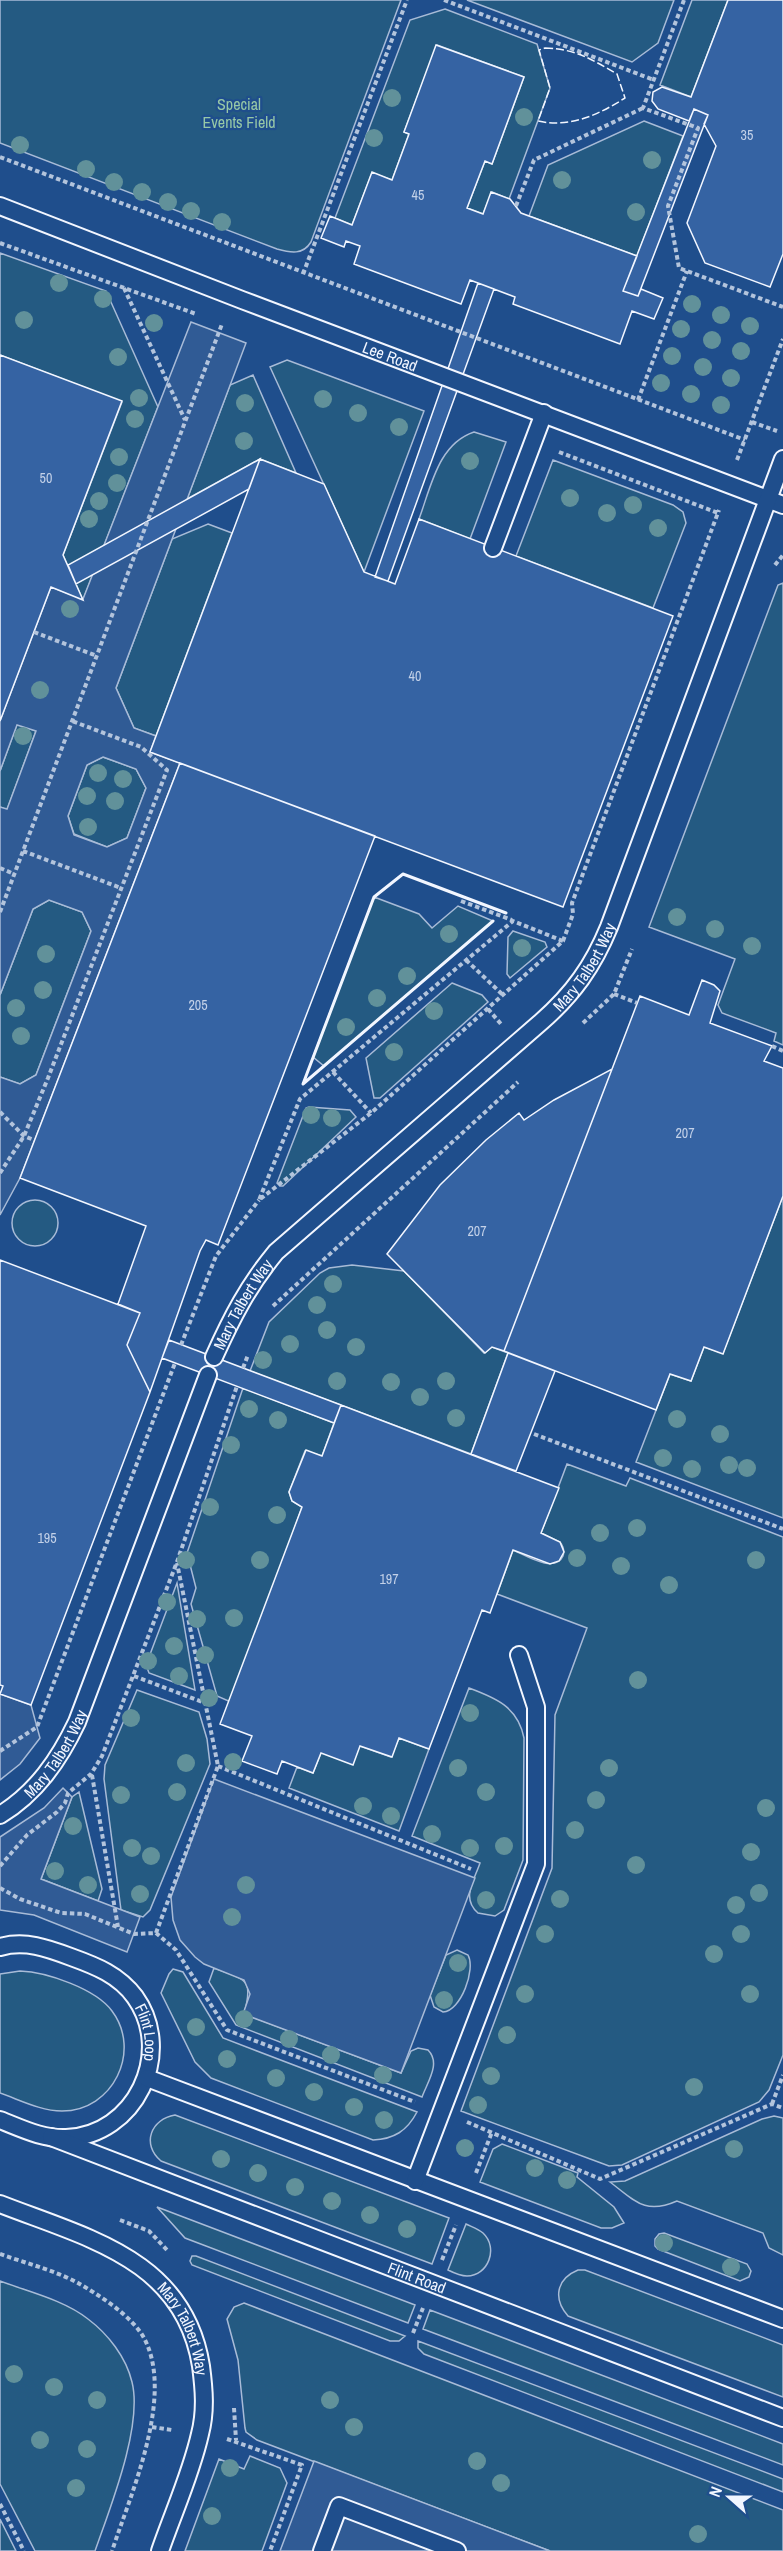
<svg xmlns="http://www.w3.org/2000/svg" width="783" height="2551" font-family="'Archivo Narrow',sans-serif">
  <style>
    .green { fill: #245a82; stroke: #a8bbd7; stroke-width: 1.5 }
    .parking { fill: #305b95; stroke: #a8bbd7; stroke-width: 1.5; fill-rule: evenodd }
    .building { fill: #3563a3; stroke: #f2f6ff; stroke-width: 1.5 }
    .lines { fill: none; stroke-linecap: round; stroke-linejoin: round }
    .lane-casing { stroke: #f2f6ff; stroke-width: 20 }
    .path { stroke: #b3c4dc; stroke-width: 4; stroke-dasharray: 4.5 3; stroke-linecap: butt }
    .lane { stroke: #1f4e8c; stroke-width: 16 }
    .fence { stroke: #f2f6ff; stroke-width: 1.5; stroke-dasharray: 8 3; stroke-linecap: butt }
    .wall { stroke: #f2f6ff; stroke-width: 3 }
    .tree { fill: #61919a }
    .labels { text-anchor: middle; stroke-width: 4.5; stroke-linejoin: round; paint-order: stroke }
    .number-label { font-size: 14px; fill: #c3d1e8 }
    .park-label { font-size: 16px; fill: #97c8a6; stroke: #1f4e8c }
    .street-label { font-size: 16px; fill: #f2f6ff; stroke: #1f4e8c }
  </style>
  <rect width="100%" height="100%" fill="#1f4e8c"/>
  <path class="green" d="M0,0H401L311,242C303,255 291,253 277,249L0,143Z
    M467,0H674L658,43L632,62Z
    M692,0H728L691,97L660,85Z
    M445,9L537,44L550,88L509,199L492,192L483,214L467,208L485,161L492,164L524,77L437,45L404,132L409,134L392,180L372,173L352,225L335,218L410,20Z
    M644,121L683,136L637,256L529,216L548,165Z
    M0,253L106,291L158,407L83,600L63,555L122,402L0,355Z
    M287,360L424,411L364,572L270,367Z
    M253,375L296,473L260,459L187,499L230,385Z
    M474,432L506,442L470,539L419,519C431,487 438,444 474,432Z
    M553,460L673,505L683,512L686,523L653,608L516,556Z
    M208,524L232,533L156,736L134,728L116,688L172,539Z
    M783,583V1045L774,1041L776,1033L722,1013L718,1005L735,959L649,927L778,585Z
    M17,724L36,731L7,810L0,807V771Z
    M103,757L136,769L146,788L127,838L107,847L74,834L68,816L87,765Z
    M374,897L419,914L432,928L458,906L493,921L324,1066L313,1057Z
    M49,900L82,912L91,931L36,1075L20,1084L0,1077V995L33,909Z
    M513,931L545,942L547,947L510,978L507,974L508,937Z
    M452,983L482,995L488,1002L380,1098H374L366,1058Z
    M309,1107L350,1110L356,1117L283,1186H280L277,1183L306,1108Z
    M783,1196V1518L636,1462L670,1374L691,1381L704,1347L723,1353Z
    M12 1223a23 23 0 1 1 46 0a23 23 0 1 1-46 0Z
    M352,1265L404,1271L484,1353L492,1347L508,1353L471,1454L250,1371L269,1322L320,1273L329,1268Z
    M243,1388L334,1423L322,1456L305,1451L289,1492L292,1501L302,1507L233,1703L217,1696L191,1604L196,1588L187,1553Z
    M567,1464L626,1486L630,1478L783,1537V2055L769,2090L759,2102L622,2165L609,2166L601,2163L461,2111L552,1868L555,1715L587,1628L497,1594L513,1550C525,1555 555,1574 563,1556C565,1550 563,1546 560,1542L541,1533Z
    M177,1583L195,1690L149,1673L146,1665Z
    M469,1688C496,1698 518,1707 524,1738L523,1860L504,1910L495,1916L478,1913C461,1898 474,1881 480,1863L412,1836Z
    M137,1690L199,1712L207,1739L210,1764L150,1910L143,1917L121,1910L104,1779L105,1765Z
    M399,1738L429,1749L399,1831L289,1788L297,1767L313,1773L321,1753L360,1746L391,1757Z
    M79,1792L102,1889L98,1901L41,1879L72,1797Z
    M457,1950L468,1955C476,1969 461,2011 443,2012L434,2007L430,1995L446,1955Z
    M214,1968C246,1980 254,1978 244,2014L401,2073L411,2051L418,2048L428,2050C441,2063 428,2081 422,2097L236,2025L209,1982Z
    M173,1969L183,1972L223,2038L417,2112C407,2131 394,2139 373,2140L211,2078L195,2062L161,1993L169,1974Z
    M20,1971C47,1972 96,1989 112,2011C142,2051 113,2111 62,2111C41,2111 20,2100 0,2093V1974Z
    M175,2115L449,2218L432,2264L161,2161C141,2144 151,2119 175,2115Z
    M774,2116L783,2118V2255L769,2248L763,2233L677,2201C645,2215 635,2201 610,2182L625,2181L762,2119Z
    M502,2144L578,2173L577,2177L614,2207L624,2223L612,2228H601L480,2182L493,2149Z
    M157,2207L415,2305L408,2323L185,2238Z
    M466,2224C472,2227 478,2229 483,2233C499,2248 488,2276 467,2276C460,2276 454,2273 448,2270Z
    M664,2233L747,2264L751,2271L749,2277L740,2281L658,2249L655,2246V2239L659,2234Z
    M192,2256H196L405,2336L399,2341H390L192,2265L190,2261Z
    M578,2270H585L783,2345V2397L568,2316C553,2299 556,2279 578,2270Z
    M0,2281C29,2292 64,2300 88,2319C108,2334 126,2357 132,2382C143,2426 110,2508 95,2551H35L0,2484Z
    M244,2303L783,2510V2551H550L257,2440L246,2432L245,2428L238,2360L227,2319L234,2307Z
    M430,2310L783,2444V2465L423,2329Z
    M418,2341L783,2479V2492L424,2354L418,2348Z
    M250,2456L280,2468L287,2483L262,2551H185L219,2459L244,2469Z
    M0,2519L16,2551H0Z"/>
  <path class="parking" d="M191,322L246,343L116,688L134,728L156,736L150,752L180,763L20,1178L0,1215V1077L20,1084L36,1075L91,931L82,912L49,900L33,909L0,995V807L7,809L36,731L17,725L0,771V721L51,587L83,599ZM103,757L136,769L146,788L127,838L107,847L74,835L68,816L87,765Z
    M0,1694L31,1705L40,1738L20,1764L0,1780Z
    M214,1779L475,1878L401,2073L243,2014L250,1994L244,1980L204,1964L195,1957L180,1940L173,1920L171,1897Z
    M63,1788L72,1797L41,1879L140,1917L127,1952L34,1915L0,1910V1837L44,1808Z
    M314,2461L550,2551H280Z"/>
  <path class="building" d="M728,0H783V254L770,287L705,263L687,223L716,146L704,124L708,115L694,109L689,121L658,109L652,101L653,92L662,87L691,97Z
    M436,45L524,77L492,164L485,161L467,208L483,214L491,192L510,199L521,213L637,256L623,291L638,296L641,289L663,298L654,319L632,311L620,344L513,304L515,297L470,280L461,304L354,264L360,246L346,241L344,247L321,238L330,216L352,225L372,172L392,180L409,134L404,132Z
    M694,109L708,115L638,296L623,291Z
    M478,283L494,289L388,581L375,577Z
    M0,355L122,401L63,555L83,600L51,587L0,721Z
    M260,459L324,484L364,572L395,584L419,519L673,616L563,907L150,752Z
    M260,459L249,489L76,584L68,565Z
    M180,763L375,836L218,1245L206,1240L200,1251L150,1392L127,1345L140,1313L118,1304L146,1226L20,1178Z
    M702,980L714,985L720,991L710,1023L772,1046L764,1061L783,1068V1196L723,1354L704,1347L691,1381L670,1374L656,1410L504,1351L640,996L689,1015Z
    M612,1069L504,1351L492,1347L485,1353L387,1254L440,1185L486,1140L519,1113L524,1120L554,1100Z
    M0,1260L140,1313L127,1345L150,1392L31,1705L0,1694L3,1686L0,1685Z
    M169,1340L341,1405L334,1423L162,1358Z
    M508,1353L555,1371L516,1471L471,1454Z
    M341,1405L559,1488L541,1533L560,1542L564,1552L559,1561L550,1564L513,1550L490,1613L482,1610L429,1749L399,1738L392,1757L360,1746L353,1765L321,1753L313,1773L282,1761L277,1774L242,1761L252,1736L220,1724L302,1507L292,1501L289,1492L306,1450L322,1456Z"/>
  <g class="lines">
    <g class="lane-casing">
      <g id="lane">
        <path id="s1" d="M0,206L242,300L783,505"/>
        <path d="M493,548L544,413"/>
        <path id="s2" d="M214,1357C232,1317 248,1286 276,1252L541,1022C573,994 593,966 609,927L783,459"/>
        <path id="s3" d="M0,1815C36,1793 59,1760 77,1722L208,1375"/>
        <path id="s4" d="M0,1947C25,1940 47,1948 71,1957C96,1966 119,1975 135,1997C175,2053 135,2136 66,2138C42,2139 21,2128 0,2120"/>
        <path d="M147,2078L783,2319"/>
        <path id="s5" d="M51,2137L783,2418"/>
        <path d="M415,2181L536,1864V1707L519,1655"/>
        <path id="s6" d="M0,2204C87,2238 184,2259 201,2366C204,2389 206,2411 200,2434C191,2474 173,2513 160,2551"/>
        <path d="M322,2551L339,2506L457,2551"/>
      </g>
    </g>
    <path class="path" d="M444,0L654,80
      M684,0L643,108L698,128L668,206L679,268L783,307
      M0,157L745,440
      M516,206L534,160L643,108
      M0,243L196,314
      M303,274L407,0
      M124,288L185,420
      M638,400L687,271
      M752,422L777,431
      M559,452L718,513
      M737,460L783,339
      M775,565L783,555
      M34,632L97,656
      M23,851L121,888
      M0,868L14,874
      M461,901L512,920
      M0,912L222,324
      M563,941L513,921L300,1099L259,1200L371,1113L563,941L573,914L572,903L719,510
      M466,960L503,995
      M614,994L637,1003
      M488,1009L501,1024
      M583,1023L614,994L632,949
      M772,1046L783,1051
      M333,1072L371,1113
      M0,1112L24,1136L34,1140
      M0,1173L24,1136L48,1078L167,770L141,747L72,721
      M273,1306L518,1082
      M181,1345L216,1256L259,1200
      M243,1368L248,1355
      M534,1434L783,1529
      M134,1676L205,1703
      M0,1751L37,1727L175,1363
      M218,1766L471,1869
      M92,1775L118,1927
      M0,1866L27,1835L57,1812L65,1803L68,1793L91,1774L102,1756L177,1562L237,1386
      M0,1888L20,1899L61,1913L85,1914L134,1934L156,1933L176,1950L227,2030L415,2102
      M156,1933L218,1766L177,1563
      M772,2104L783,2075
      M467,2122L600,2179L772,2104L783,2108
      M476,2173L492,2132
      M120,2220L149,2231L168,2251
      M0,2254C25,2263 54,2270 78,2283C99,2295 132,2316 144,2338C175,2396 131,2493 112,2551
      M442,2260L456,2225
      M413,2333L423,2308
      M234,2408L236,2440
      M152,2427L172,2430
      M227,2439L302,2465L270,2551
      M0,2504L24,2551"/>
    <use href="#lane" class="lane"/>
    <path class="fence" d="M545,48C576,49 591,59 617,74L625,98C598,115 570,128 538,121L550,88L539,50Z"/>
    <path class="wall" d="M493,921L303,1084L374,897L403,874L506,913"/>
  </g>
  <g class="tree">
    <circle cx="392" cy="98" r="9"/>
    <circle cx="524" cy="117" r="9"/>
    <circle cx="374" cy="138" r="9"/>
    <circle cx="20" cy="145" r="9"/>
    <circle cx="652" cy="160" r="9"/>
    <circle cx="86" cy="169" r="9"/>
    <circle cx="562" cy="180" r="9"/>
    <circle cx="114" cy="182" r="9"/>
    <circle cx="142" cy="192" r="9"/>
    <circle cx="168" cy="202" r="9"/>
    <circle cx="191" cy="211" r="9"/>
    <circle cx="636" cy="212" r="9"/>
    <circle cx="222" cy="222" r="9"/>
    <circle cx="59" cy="283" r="9"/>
    <circle cx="103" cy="299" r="9"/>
    <circle cx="692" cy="304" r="9"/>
    <circle cx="721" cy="315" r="9"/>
    <circle cx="24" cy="320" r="9"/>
    <circle cx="154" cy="323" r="9"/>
    <circle cx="750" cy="326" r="9"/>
    <circle cx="681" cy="329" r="9"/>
    <circle cx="712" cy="340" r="9"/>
    <circle cx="741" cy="351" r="9"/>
    <circle cx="672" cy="356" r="9"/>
    <circle cx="118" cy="357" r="9"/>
    <circle cx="703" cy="367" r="9"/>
    <circle cx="731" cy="378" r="9"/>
    <circle cx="661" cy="383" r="9"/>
    <circle cx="691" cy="394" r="9"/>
    <circle cx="139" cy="398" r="9"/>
    <circle cx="323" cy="399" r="9"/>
    <circle cx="245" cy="403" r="9"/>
    <circle cx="721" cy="405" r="9"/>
    <circle cx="358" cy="413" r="9"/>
    <circle cx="135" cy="419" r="9"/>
    <circle cx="399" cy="427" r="9"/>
    <circle cx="244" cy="441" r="9"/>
    <circle cx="119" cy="457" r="9"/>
    <circle cx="470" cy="461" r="9"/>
    <circle cx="117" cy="483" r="9"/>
    <circle cx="570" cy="498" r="9"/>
    <circle cx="99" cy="501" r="9"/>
    <circle cx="633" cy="505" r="9"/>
    <circle cx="607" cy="513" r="9"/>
    <circle cx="89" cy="519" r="9"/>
    <circle cx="658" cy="528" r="9"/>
    <circle cx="70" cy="609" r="9"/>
    <circle cx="40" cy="690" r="9"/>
    <circle cx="23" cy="736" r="9"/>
    <circle cx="98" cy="773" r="9"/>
    <circle cx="123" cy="779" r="9"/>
    <circle cx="87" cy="796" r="9"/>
    <circle cx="115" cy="801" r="9"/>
    <circle cx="88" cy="827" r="9"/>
    <circle cx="677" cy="917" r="9"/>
    <circle cx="715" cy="929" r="9"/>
    <circle cx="449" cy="934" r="9"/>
    <circle cx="752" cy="946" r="9"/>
    <circle cx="522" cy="948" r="9"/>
    <circle cx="46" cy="954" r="9"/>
    <circle cx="407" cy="976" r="9"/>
    <circle cx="43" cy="990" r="9"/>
    <circle cx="377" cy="998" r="9"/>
    <circle cx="16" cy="1008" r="9"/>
    <circle cx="434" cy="1011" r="9"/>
    <circle cx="346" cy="1027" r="9"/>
    <circle cx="21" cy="1036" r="9"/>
    <circle cx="394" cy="1052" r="9"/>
    <circle cx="311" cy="1115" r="9"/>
    <circle cx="332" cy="1118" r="9"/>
    <circle cx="333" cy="1284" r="9"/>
    <circle cx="317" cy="1305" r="9"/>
    <circle cx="327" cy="1330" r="9"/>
    <circle cx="290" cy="1344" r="9"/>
    <circle cx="356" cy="1347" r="9"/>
    <circle cx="263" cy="1360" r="9"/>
    <circle cx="337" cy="1381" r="9"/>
    <circle cx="446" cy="1381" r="9"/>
    <circle cx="391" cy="1382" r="9"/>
    <circle cx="420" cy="1397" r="9"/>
    <circle cx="249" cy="1409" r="9"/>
    <circle cx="456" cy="1418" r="9"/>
    <circle cx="677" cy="1419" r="9"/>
    <circle cx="278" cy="1420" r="9"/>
    <circle cx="720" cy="1434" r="9"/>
    <circle cx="231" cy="1445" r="9"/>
    <circle cx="663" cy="1458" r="9"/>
    <circle cx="729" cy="1465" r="9"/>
    <circle cx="747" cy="1468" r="9"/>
    <circle cx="692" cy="1469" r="9"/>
    <circle cx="210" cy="1507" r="9"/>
    <circle cx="277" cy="1515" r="9"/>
    <circle cx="637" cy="1528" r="9"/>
    <circle cx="600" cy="1533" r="9"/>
    <circle cx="577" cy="1558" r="9"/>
    <circle cx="186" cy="1560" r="9"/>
    <circle cx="260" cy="1560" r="9"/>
    <circle cx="756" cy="1560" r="9"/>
    <circle cx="621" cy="1566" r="9"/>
    <circle cx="669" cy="1585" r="9"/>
    <circle cx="167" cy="1602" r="9"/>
    <circle cx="234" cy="1618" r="9"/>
    <circle cx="197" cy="1619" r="9"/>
    <circle cx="174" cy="1646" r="9"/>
    <circle cx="205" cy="1655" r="9"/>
    <circle cx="148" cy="1661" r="9"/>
    <circle cx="179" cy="1676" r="9"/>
    <circle cx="638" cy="1680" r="9"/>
    <circle cx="209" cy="1698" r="9"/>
    <circle cx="470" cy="1713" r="9"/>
    <circle cx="131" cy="1718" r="9"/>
    <circle cx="233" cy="1762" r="9"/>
    <circle cx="186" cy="1763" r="9"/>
    <circle cx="458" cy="1768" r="9"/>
    <circle cx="609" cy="1768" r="9"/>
    <circle cx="177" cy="1792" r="9"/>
    <circle cx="486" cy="1792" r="9"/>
    <circle cx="121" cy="1795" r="9"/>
    <circle cx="596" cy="1800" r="9"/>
    <circle cx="363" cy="1806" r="9"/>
    <circle cx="766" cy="1808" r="9"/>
    <circle cx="391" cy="1816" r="9"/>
    <circle cx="73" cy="1826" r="9"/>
    <circle cx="575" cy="1830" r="9"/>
    <circle cx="432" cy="1834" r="9"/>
    <circle cx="504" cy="1846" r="9"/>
    <circle cx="132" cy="1848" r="9"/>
    <circle cx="470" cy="1848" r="9"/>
    <circle cx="751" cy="1852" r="9"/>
    <circle cx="151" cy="1856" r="9"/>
    <circle cx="636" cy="1865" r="9"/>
    <circle cx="55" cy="1871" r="9"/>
    <circle cx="88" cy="1885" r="9"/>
    <circle cx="246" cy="1885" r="9"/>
    <circle cx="759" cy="1893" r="9"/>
    <circle cx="140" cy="1894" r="9"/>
    <circle cx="560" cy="1899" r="9"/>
    <circle cx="486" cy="1900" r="9"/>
    <circle cx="736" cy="1905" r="9"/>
    <circle cx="232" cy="1917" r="9"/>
    <circle cx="545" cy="1934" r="9"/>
    <circle cx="741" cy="1934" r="9"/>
    <circle cx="714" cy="1954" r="9"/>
    <circle cx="458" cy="1963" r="9"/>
    <circle cx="525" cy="1994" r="9"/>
    <circle cx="750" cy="1994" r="9"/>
    <circle cx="444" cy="2000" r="9"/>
    <circle cx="244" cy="2019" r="9"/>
    <circle cx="196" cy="2027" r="9"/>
    <circle cx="507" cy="2035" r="9"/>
    <circle cx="289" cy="2039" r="9"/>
    <circle cx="331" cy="2055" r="9"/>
    <circle cx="227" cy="2059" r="9"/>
    <circle cx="383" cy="2075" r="9"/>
    <circle cx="491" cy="2076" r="9"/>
    <circle cx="276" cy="2078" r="9"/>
    <circle cx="694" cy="2087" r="9"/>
    <circle cx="314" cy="2092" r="9"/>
    <circle cx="478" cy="2105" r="9"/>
    <circle cx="354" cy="2107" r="9"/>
    <circle cx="384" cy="2120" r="9"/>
    <circle cx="465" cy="2148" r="9"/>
    <circle cx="734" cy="2149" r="9"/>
    <circle cx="221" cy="2159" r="9"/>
    <circle cx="535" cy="2168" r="9"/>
    <circle cx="258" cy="2173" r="9"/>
    <circle cx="567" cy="2180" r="9"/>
    <circle cx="295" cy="2187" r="9"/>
    <circle cx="332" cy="2201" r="9"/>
    <circle cx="370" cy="2215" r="9"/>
    <circle cx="407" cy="2229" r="9"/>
    <circle cx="664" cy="2243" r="9"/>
    <circle cx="731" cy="2267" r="9"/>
    <circle cx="14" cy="2374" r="9"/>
    <circle cx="54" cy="2387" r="9"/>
    <circle cx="97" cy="2400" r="9"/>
    <circle cx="330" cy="2400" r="9"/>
    <circle cx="354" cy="2427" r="9"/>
    <circle cx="40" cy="2440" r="9"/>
    <circle cx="87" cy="2449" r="9"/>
    <circle cx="477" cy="2461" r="9"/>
    <circle cx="230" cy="2468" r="9"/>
    <circle cx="501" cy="2483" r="9"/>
    <circle cx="76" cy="2488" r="9"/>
    <circle cx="212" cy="2516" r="9"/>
    <circle cx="698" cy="2534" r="9"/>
  </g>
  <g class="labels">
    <g class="number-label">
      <text x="747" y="140">35</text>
      <text x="418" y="200">45</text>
      <text x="46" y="483">50</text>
      <text x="415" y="681">40</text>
      <text x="198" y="1010">205</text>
      <text x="685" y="1138">207</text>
      <text x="477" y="1236">207</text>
      <text x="47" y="1543">195</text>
      <text x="389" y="1584">197</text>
    </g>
    <g class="park-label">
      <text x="239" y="110">Special<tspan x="239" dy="18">Events Field</tspan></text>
    </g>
    <g class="street-label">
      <text dy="6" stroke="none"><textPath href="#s1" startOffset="418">Lee Road</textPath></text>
      <text dy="6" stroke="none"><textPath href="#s2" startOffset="544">Mary Talbert Way</textPath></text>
      <text dy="6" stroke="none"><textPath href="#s2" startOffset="60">Mary Talbert Way</textPath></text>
      <text dy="6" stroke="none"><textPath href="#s3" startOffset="84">Mary Talbert Way</textPath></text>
      <text dy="6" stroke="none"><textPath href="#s4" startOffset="188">Flint Loop</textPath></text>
      <text dy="6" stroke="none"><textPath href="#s5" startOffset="392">Flint Road</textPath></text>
      <text dy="6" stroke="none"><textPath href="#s6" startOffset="232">Mary Talbert Way</textPath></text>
    </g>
  </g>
  <g transform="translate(729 2497) rotate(291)" stroke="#1f4e8c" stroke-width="4.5" paint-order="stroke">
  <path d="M0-4.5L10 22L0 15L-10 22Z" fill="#f2f6ff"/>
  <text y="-9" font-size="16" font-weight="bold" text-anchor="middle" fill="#f2f6ff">N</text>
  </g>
</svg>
